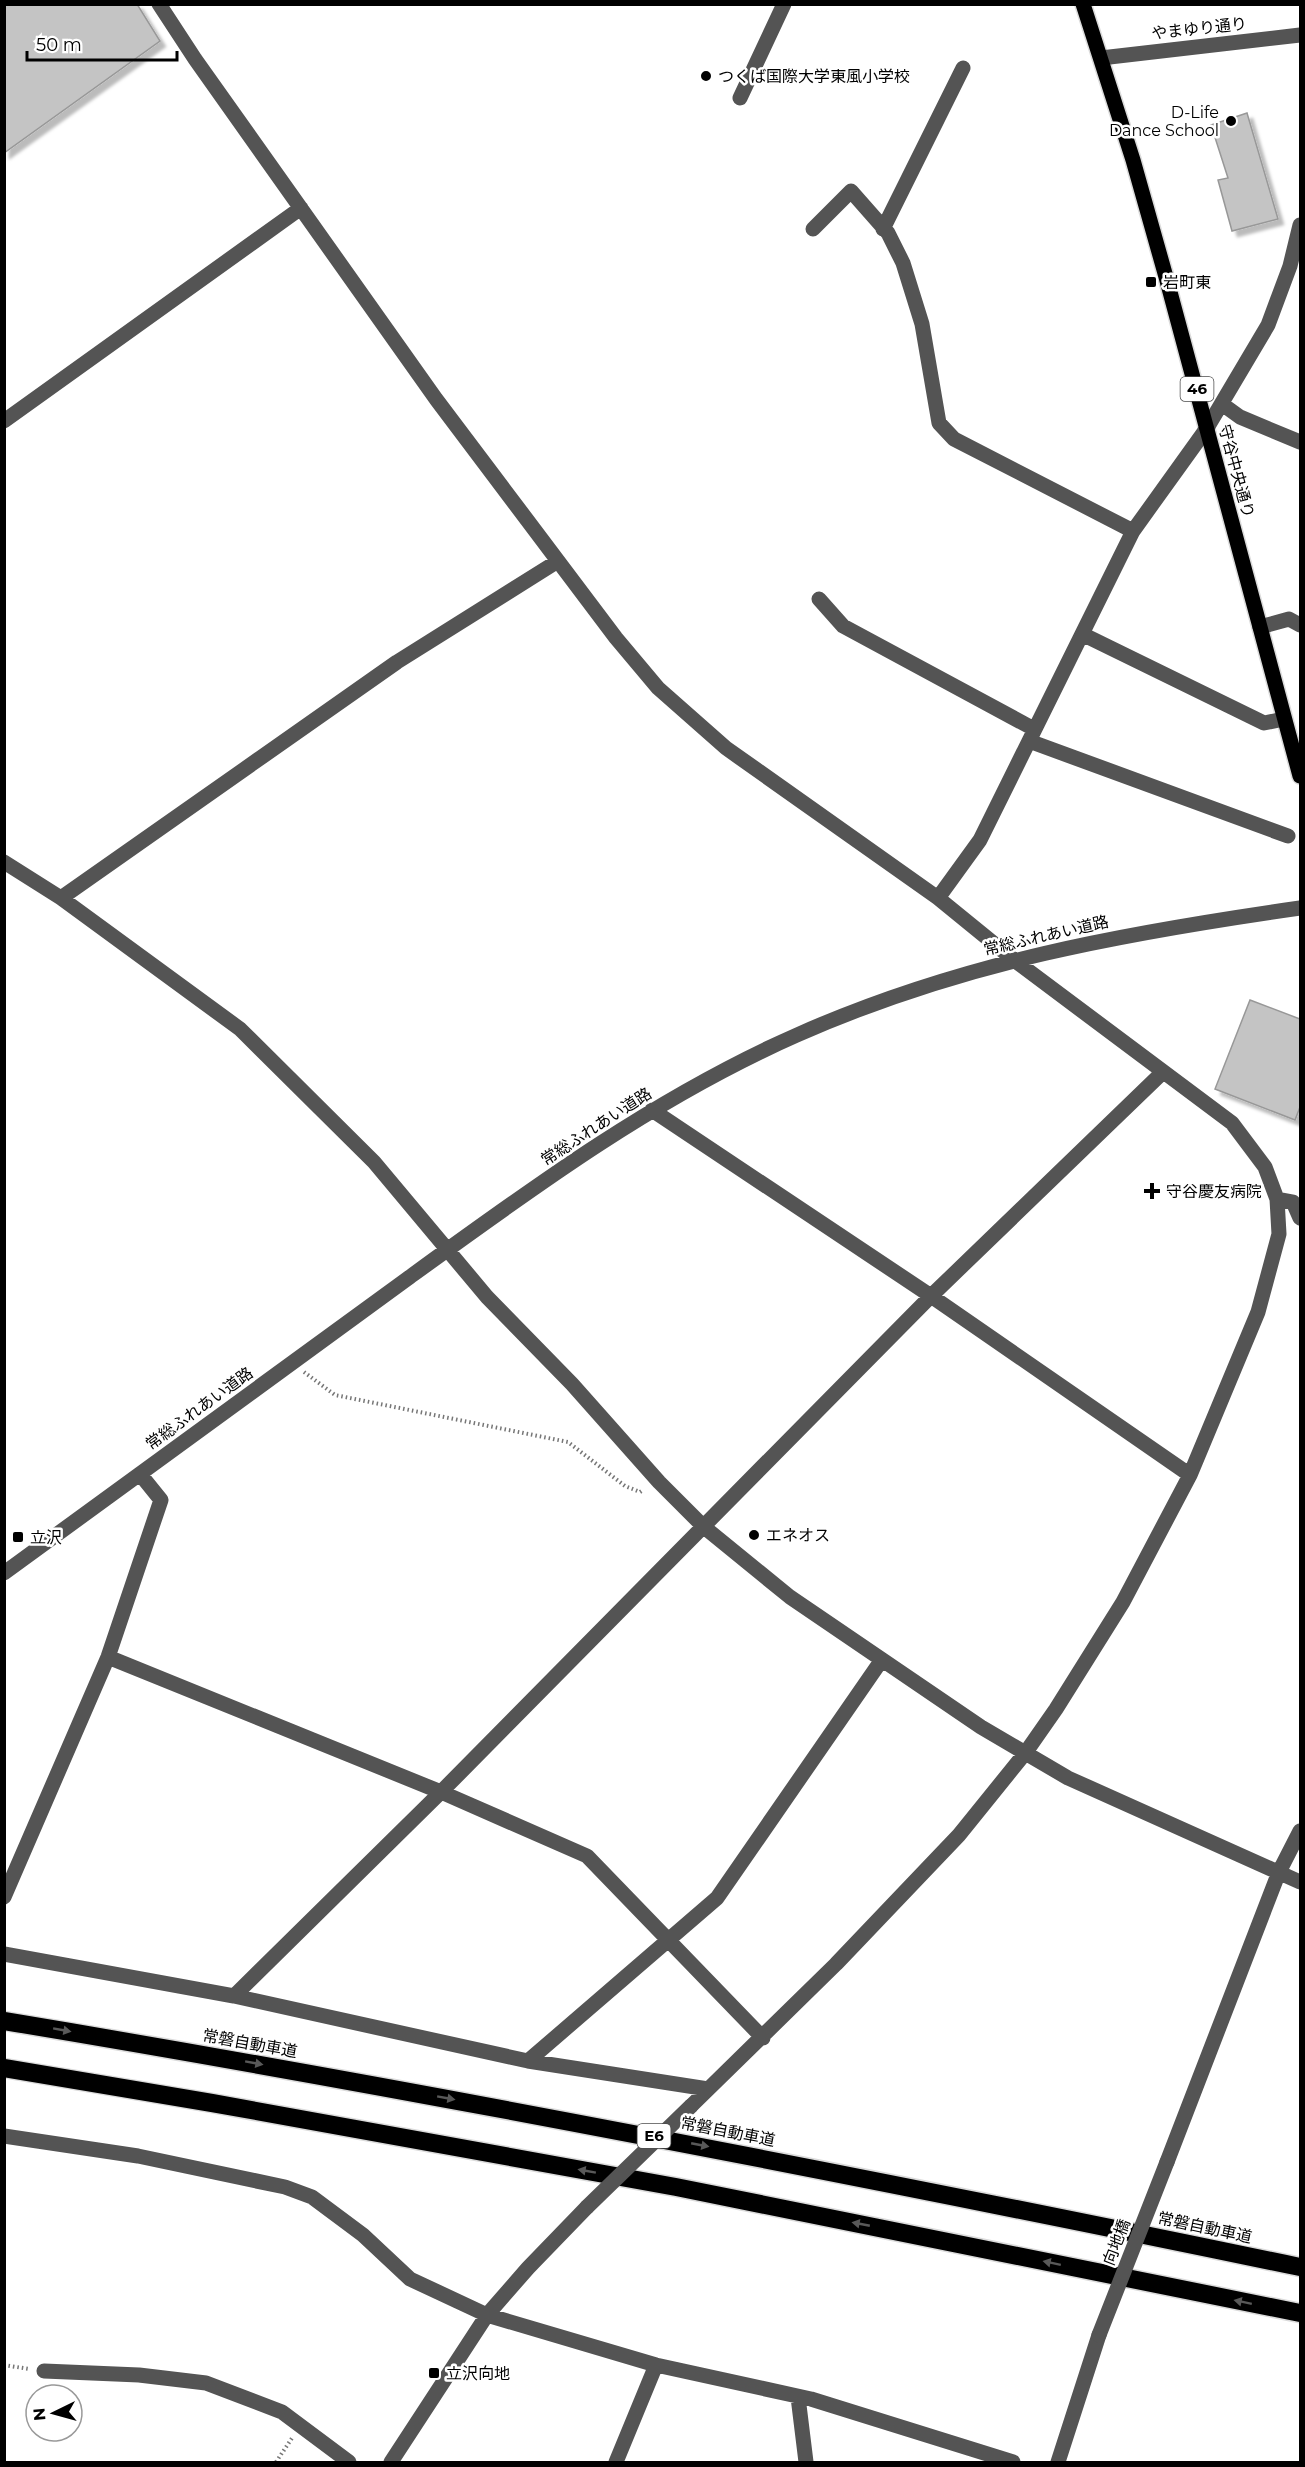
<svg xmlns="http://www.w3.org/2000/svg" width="1305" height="2467" font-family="Montserrat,'Noto Sans JP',sans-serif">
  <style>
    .building { fill: #c4c4c4; stroke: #989898; stroke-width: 1.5; filter: url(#shadow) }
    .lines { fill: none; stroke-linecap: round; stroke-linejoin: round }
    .major-casing { stroke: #dbdbdb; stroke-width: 18 }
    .highway-casing { stroke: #dbdbdb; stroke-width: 21 }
    .path { stroke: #767676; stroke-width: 4; stroke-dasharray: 1.5 3; stroke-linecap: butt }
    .minor { stroke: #545454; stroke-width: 15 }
    .major { stroke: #000; stroke-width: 15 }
    .highway { stroke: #000; stroke-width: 18 }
    .minor-bridge { stroke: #545454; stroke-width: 15 }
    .oneway { fill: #595959 }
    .poi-dot { fill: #000; stroke: #fff; stroke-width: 2 }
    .labels { text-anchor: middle; stroke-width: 5; stroke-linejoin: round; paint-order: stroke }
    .shield { fill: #fff; stroke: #4c4c4c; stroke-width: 1.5 }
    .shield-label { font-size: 15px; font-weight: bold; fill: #000 }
    .street-label { font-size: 16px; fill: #000; stroke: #fff }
    .poi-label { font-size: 16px; fill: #000; stroke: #fff; text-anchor: start }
  </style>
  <defs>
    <filter id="shadow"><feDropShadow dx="5.5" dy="5.5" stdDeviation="1.5" flood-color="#0004"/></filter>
  </defs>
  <rect width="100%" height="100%" fill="#fff"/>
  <path class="building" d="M4,4H137L160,41L4,153Z
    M1247,113L1278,219L1232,231L1218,180L1228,178L1211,125Z
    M1250,1000L1300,1019V1107L1295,1120L1215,1089Z"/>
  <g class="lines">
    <g class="major-casing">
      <path id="major" d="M1083,4L1133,160L1166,277L1300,776"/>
    </g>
    <g class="highway-casing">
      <path id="highway" d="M4,2021C438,2093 870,2178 1300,2267
        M4,2068L212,2103L676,2187L1300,2313"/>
    </g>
    <path class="path" d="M304,1372L335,1395L568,1442L625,1486L640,1492L643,1490
      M4,2365L29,2369
      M276,2462L292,2438"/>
    <path class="minor" d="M159,4L195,59L436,399L616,638L658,688L726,748L938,898L1014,960L1232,1123L1265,1167L1277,1199L1279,1234L1258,1312L1190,1475L1123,1602L1056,1709L1026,1752L959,1835L836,1964L691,2106
      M1101,58L1300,35
      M740,98L784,4
      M813,229L851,191L888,233L903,263L922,324L939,423L954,439L1133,531
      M883,229L963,68
      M1222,404L1240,417L1300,442
      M4,421L301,208
      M819,599L843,626L1034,729
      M1260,627L1289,619L1300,625
      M1082,634L1264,723L1284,719
      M1029,741L1288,836
      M4,862L61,898L240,1029L374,1162L487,1297L572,1384L659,1482L704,1527L790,1597L981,1727L1068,1778L1300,1882
      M61,898L397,662L558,561
      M938,898L980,840L1133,531L1207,428L1268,325L1290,266L1300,225
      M652,1110L931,1296L1190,1475
      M1277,1199L1293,1202L1300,1218
      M4,1573C139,1475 273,1376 407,1279C532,1188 656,1097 797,1035C961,962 1125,933 1300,908
      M108,1657L441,1792L587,1856L763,2038
      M4,1897L108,1657L161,1500L140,1474
      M4,1954L234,1996L528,2061L708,2089
      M234,1996L441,1792L931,1296L1163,1072
      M528,2061L717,1898L881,1661
      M4,2136L138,2156L285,2187L312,2197L363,2235L410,2279L487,2315L656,2365L811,2399L1013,2462
      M1167,2162L1279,1872L1300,1831
      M44,2371L139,2375L206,2383L282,2412L349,2462
      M798,2397L806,2462
      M391,2462L487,2315L528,2268L587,2207
      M616,2462L656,2365
      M1058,2462L1099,2335"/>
    <use href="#major" class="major"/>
    <use href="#highway" class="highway"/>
    <path class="minor-bridge" d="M587,2207L691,2106
      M1099,2335L1167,2162"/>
  </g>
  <defs><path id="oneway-solid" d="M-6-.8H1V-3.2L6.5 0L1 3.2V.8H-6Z" transform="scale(1.5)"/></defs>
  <g class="oneway">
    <use href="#oneway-solid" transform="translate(62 2030) rotate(10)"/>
    <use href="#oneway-solid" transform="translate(254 2063) rotate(10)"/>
    <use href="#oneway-solid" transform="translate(446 2098) rotate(10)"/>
    <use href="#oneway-solid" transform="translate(700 2145) rotate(11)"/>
    <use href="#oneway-solid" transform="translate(587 2171) rotate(-170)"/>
    <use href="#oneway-solid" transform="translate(861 2224) rotate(-169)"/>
    <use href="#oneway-solid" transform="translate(1052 2263) rotate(-168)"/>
    <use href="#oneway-solid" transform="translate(1243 2302) rotate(-168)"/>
  </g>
  <g class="poi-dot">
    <circle cx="706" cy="76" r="6"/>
    <circle cx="1231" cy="121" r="6"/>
    <rect x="1145" y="276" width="12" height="12" rx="3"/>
    <path d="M1149 1182h6v6h6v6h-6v6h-6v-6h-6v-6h6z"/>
    <circle cx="754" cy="1535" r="6"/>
    <rect x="12" y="1531" width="12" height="12" rx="3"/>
    <rect x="428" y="2367" width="12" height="12" rx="3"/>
  </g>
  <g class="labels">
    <g class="shield">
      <rect x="1180.5" y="377" width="33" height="24" rx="4.5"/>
      <rect x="637.5" y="2124" width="33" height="24" rx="4.5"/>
    </g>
    <g class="shield-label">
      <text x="1197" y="394">46</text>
      <text x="654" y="2141">E6</text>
    </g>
    <g class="street-label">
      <text transform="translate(1199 28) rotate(-6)" y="6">やまゆり通り</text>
      <text transform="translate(1237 471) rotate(75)" y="6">守谷中央通り</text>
      <text transform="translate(1046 935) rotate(-13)" y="6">常総ふれあい道路</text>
      <text transform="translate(596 1126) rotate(-33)" y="6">常総ふれあい道路</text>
      <text transform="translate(199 1408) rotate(-36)" y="6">常総ふれあい道路</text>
      <text transform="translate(250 2043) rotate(10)" y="6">常磐自動車道</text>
      <text transform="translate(728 2131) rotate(11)" y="6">常磐自動車道</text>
      <text transform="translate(1205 2227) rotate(12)" y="6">常磐自動車道</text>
      <text transform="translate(1116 2242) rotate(-69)" y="6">向地橋</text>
    </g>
    <g class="poi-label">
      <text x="718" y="82">つくば国際大学東風小学校</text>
      <text x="1219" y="118" text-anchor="end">D-Life<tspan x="1219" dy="18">Dance School</tspan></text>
      <text x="1163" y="288">岩町東</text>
      <text x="1166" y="1197">守谷慶友病院</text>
      <text x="766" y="1541">エネオス</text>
      <text x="30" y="1543">立沢</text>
      <text x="446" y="2379">立沢向地</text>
    </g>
  </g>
  <rect width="1305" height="2467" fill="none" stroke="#000000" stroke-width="12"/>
  <g transform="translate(54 2413) rotate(265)"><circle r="28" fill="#ffffff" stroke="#999999" stroke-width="1.5"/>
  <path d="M0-4.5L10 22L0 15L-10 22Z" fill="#000000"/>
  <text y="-9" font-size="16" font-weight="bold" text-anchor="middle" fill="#000000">N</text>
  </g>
  <path d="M27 51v9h150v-9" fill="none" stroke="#000000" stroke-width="3"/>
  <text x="36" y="51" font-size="18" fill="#000000" stroke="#ffffff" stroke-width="4.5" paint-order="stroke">50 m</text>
</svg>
